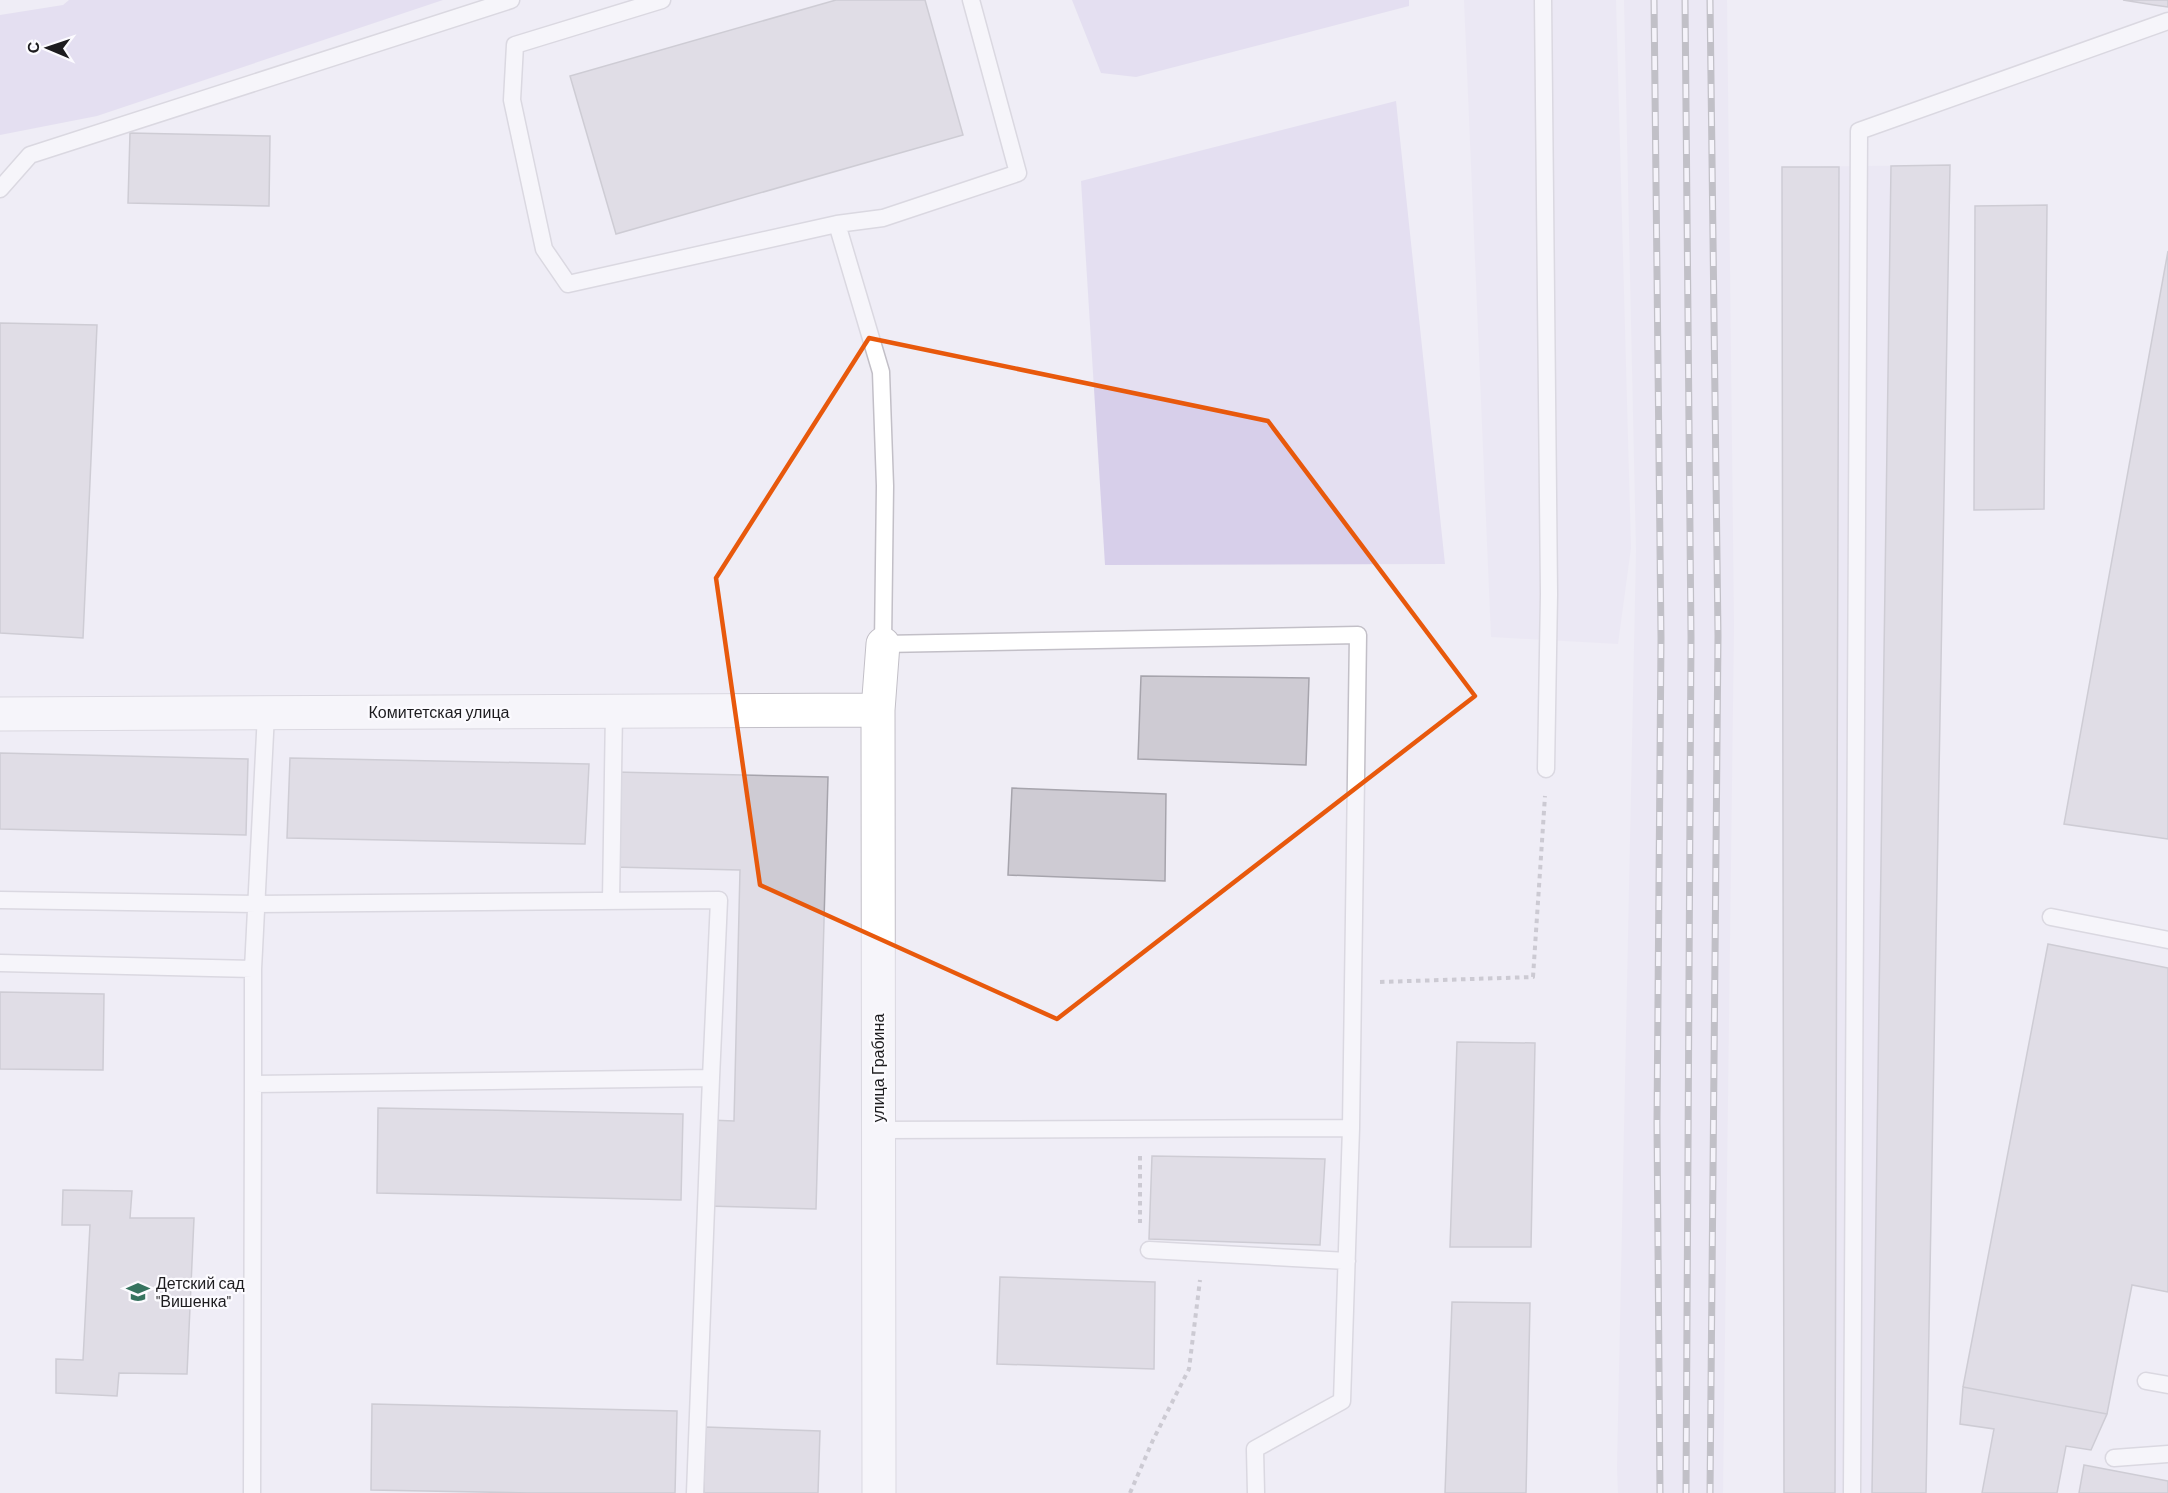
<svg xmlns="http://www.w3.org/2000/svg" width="2168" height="1493" font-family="Barlow,sans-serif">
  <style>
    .built { fill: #e7e2f1 }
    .green { fill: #d7cfea }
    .building { fill: #cecbd3; stroke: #a6a4ac; stroke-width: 1.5 }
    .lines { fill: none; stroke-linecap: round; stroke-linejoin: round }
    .service-casing { stroke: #c2bfc7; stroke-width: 19 }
    .minor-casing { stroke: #c2bfc7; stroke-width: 35 }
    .path { stroke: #a3a1a8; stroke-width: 4; stroke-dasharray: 4.5 4.5; stroke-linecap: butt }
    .service { stroke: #fff; stroke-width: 16 }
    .minor { stroke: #fff; stroke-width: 33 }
    .rail-casing { stroke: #8b8a8f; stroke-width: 7 }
    .rail { stroke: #fcfbff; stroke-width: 4.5; stroke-dasharray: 14; stroke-linecap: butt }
    .marked { fill: none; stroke: #e8590c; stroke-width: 4.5; stroke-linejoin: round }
    .labels { text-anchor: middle; stroke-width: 4.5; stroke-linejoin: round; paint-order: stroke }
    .street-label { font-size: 16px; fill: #1d1c1f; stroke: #fcfbff }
    .poi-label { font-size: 16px; fill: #1d1c1f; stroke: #fcfbff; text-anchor: start }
  </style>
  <rect width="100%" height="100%" fill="#efedf5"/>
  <path class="built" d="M1464,0H1616L1631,548L1618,644L1491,637Z
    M1624,0H1727L1734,626L1723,1493H1618L1617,1468L1636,551Z
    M1950,165L1926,1493H1784L1782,167Z"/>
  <path class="green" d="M69,0H443L97,116L0,135V15L63,5Z
    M1072,0H1409V6L1136,77L1101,73Z
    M1396,101L1445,564L1105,565L1081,181Z"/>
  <path class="building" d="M836,0H925L963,135L616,234L570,76Z
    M2123,0H2168V7L2154,5Z
    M130,133L270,136L269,206L128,203Z
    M1950,165L1926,1493H1872L1891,166Z
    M1782,167H1839L1835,1493H1784Z
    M2047,205L2044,509L1974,510L1975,206Z
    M2168,251V839L2064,824Z
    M0,323L97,325L83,638L0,633Z
    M1141,676L1309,678L1306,765L1138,759Z
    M0,753L248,759L246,835L0,829Z
    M290,758L589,764L585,844L287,838Z
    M615,772L828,777L816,1209L707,1206L709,1120L734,1121L740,870L613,867Z
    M1012,788L1166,794L1165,881L1008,875Z
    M2048,944L2168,968V1292L2132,1285L2107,1414L1963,1387Z
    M0,992L104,994L103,1070L0,1069Z
    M1457,1042L1535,1043L1531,1247H1450Z
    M378,1108L683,1114L681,1200L377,1193Z
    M1152,1156L1325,1159L1320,1245L1149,1239Z
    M63,1190L132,1191L130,1218H194L187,1374L119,1373L117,1396L56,1393V1359L83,1360L90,1225H62Z
    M1000,1277L1155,1282L1154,1369L997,1364Z
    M1452,1302L1530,1303L1526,1493H1445Z
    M1963,1387L2107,1414L2091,1450L2066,1446L2057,1493H1982L1994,1429L1960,1424Z
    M372,1404L677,1411L675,1493H531L371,1490Z
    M705,1427L820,1431L818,1493H704Z
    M2084,1465L2168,1481V1493H2079Z"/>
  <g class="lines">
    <g class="service-casing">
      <path id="service" d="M662,0L515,45L512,100L544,249L568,284L837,224L883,218L1018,173L971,0
        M1543,0L1549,594L1546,769
        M0,189L30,155L511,0
        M837,224L881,372L885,486L883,644L1358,635L1351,1128L1342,1401L1255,1449L1256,1493
        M0,900L256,904L719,900L711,1078
        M611,901L614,711
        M2051,917L2168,940
        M0,963L253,969
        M253,1084V969L266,714
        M878,1130L1351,1128
        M1149,1250L1347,1261
        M2146,1381L2168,1385
        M2114,1458L2168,1454
        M252,1493L253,1084L711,1078L695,1493
        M1852,1493L1859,131L2168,21"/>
    </g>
    <g class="minor-casing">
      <path id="minor" d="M0,714L878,710
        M879,1493L878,710L883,644"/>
    </g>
    <path class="path" d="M1380,982L1533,977L1545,796
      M1140,1156V1223
      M1130,1493L1153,1440L1189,1369L1200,1280"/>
    <use href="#service" class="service"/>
    <use href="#minor" class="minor"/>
    <g class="rail-casing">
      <path id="rail" d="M1654,0L1661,638L1657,1123L1660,1493
        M1685,0L1691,637L1686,1493
        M1710,0L1718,636L1710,1493"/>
    </g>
    <use href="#rail" class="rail"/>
  </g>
  <path d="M0 0H2168V1493H0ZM869,338L1268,421L1475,696L1057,1019L760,885L716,578Z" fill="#efedf5" fill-opacity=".55" fill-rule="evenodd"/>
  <path class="marked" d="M869,338L1268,421L1475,696L1057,1019L760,885L716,578Z"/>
  <defs>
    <g id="school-bare" transform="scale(1.8)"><path d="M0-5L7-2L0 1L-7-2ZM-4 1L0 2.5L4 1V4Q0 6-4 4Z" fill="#36735f" stroke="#fcfbff" stroke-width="2.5" paint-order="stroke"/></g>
  </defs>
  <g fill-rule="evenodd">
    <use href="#school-bare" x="138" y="1292"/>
  </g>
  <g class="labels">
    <g class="street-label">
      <text x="439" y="718">Комитетская улица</text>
      <text transform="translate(878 1068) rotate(-90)" y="6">улица Грабина</text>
    </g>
    <g class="poi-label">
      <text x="156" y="1289">Детский сад<tspan x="156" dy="18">"Вишенка"</tspan></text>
    </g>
  </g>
  <g transform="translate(48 48) rotate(272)" stroke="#fcfbff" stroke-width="4.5" paint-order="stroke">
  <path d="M0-4.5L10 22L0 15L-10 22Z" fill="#1d1c1f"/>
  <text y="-9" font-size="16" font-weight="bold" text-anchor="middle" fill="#1d1c1f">С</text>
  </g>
</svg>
